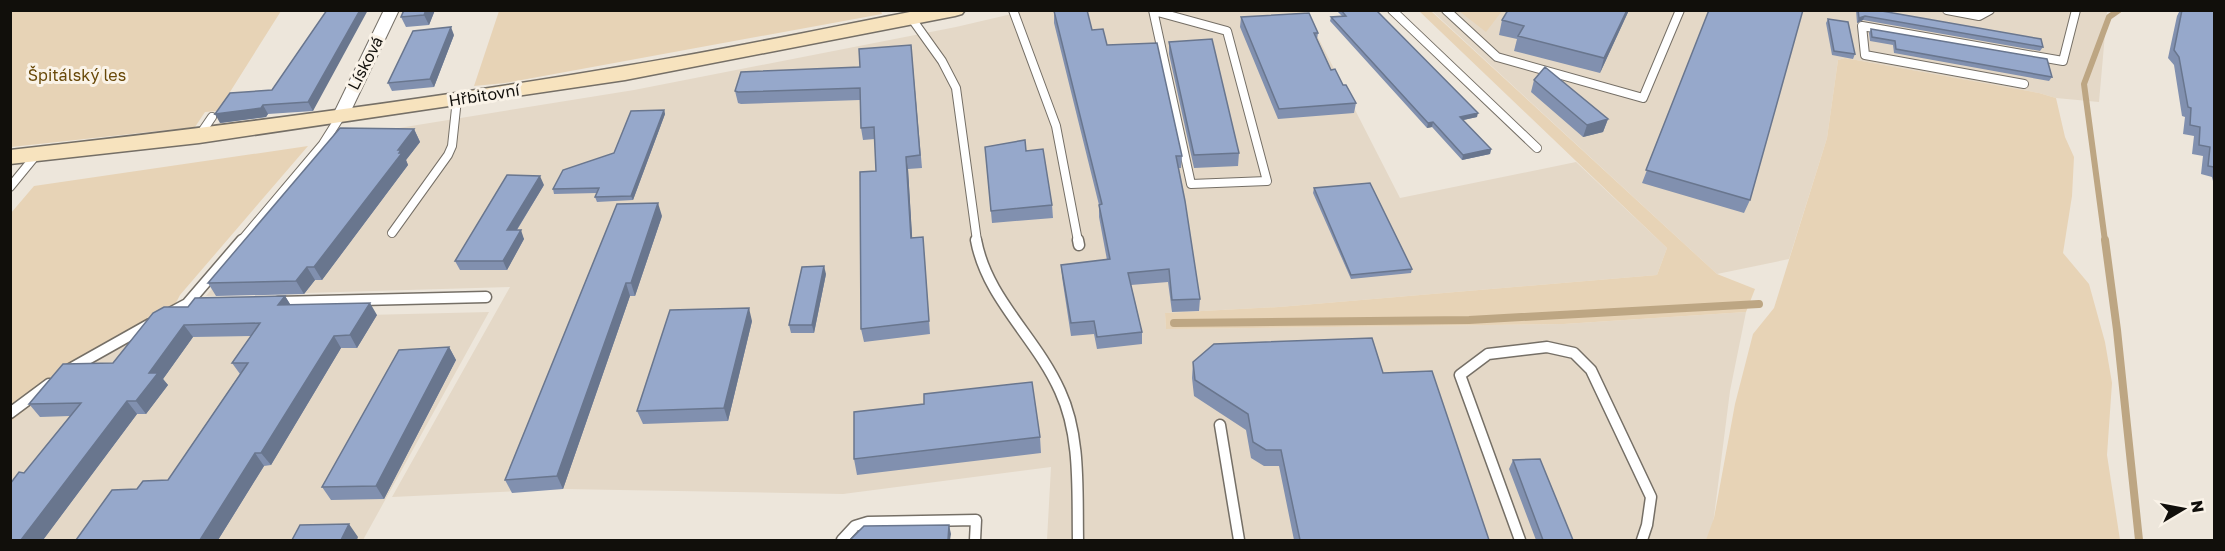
<svg xmlns="http://www.w3.org/2000/svg" width="2225" height="551" font-family="'Golos Text',sans-serif">
  <style>
    .built { fill: #e4d8c7 }
    .green { fill: #e7d3b6 }
    .lines { fill: none; stroke-linecap: round; stroke-linejoin: round }
    .stream-far1 { stroke: #bda683; stroke-width: 6 }
    .stream { stroke: #bda683; stroke-width: 8 }
    .lane-far1-casing { stroke: #756f66; stroke-width: 10 }
    .lane-casing { stroke: #756f66; stroke-width: 13 }
    .street-casing { stroke: #756f66; stroke-width: 2 }
    .secondary-casing { stroke: #756f66; stroke-width: 3 }
    .lane-far1 { stroke: #fff; stroke-width: 8 }
    .lane { stroke: #fff; stroke-width: 10 }
    .street { fill: #fff; fill-rule: evenodd }
    .secondary { fill: #f7e3be; fill-rule: evenodd }
    .wall { fill: #8190af }
    .shaded-wall { fill: #69768e }
    .building { fill: #96a8cb; stroke: #69768e; stroke-width: 1.5 }
    .labels { text-anchor: middle; stroke-width: 6; stroke-linejoin: round; paint-order: stroke }
    .street-label { font-size: 16px; fill: #110f0b; stroke: #faf3e8 }
    .park-label { font-size: 16px; fill: #694909; stroke: #faf3e8 }
  </style>
  <rect width="100%" height="100%" fill="#ede6db"/>
  <path class="built" d="M1304,10L1400,198L1576,162L1667,248L1657,275L1279,307L1165,313L1166,329L1564,324L1746,312L1730,391L1711,540H1047L1051,467L843,494L563,489L392,497L510,287L206,296L337,138L634,90L956,27L1024,11Z
    M1432,11H2107L2099,102L2056,98L2039,93L1845,58L1838,60L1827,138L1789,259L1717,274Z
    M489,312L363,540H11V422L69,374L167,320Z"/>
  <path class="green" d="M1418,10L1431,11L1717,274L1755,289L1746,312L1564,324L1166,329L1165,313L1279,307L1657,275L1667,248Z
    M10,11H281L218,111L205,112L195,127L11,147Z
    M881,11L882,14L505,83L474,86L499,11Z
    M1459,11H1502L1486,32Z
    M1845,58L2039,93L2056,98L2065,137L2074,157L2072,196L2063,253L2089,284L2105,342L2112,383L2107,455L2120,540H1706L1714,518L1735,404L1753,334L1774,308L1827,138L1838,60Z
    M308,146L180,295L167,320L69,374L11,422V213L34,186Z"/>
  <g class="lines">
    <path class="stream-far1" d="M2105,241L2084,84L2109,17L2119,10"/>
    <path class="stream" d="M2105,240L2117,330L2139,540
      M1174,323L1469,320L1759,304"/>
    <g class="lane-far1-casing">
      <path id="lane-far1" d="M1013,10L1056,126L1078,241
        M1153,10L1191,184L1267,181L1227,31L1154,11
        M1392,10L1537,148
        M1446,10L1497,57L1643,98L1680,10
        M1947,10L1979,16L1990,10
        M912,19L942,61L956,88L977,241
        M2024,84L1865,55L1862,26L2063,61L2076,10
        M199,136L212,117
        M10,187L37,154
        M392,233L448,155L452,146L457,99
        M241,241L323,144L340,117"/>
    </g>
    <g class="lane-casing">
      <path id="lane" d="M976,240C987,299 1036,337 1060,391C1081,436 1077,491 1078,540
        M1078,240L1079,245
        M278,302L486,297
        M172,312L187,304L242,240
        M70,369L150,324
        M10,413L49,384
        M1220,425L1239,540
        M842,540L855,526L868,522L976,520L975,540
        M1520,540L1460,375L1488,354L1547,347L1574,353L1591,370L1651,497L1647,525L1642,540"/>
    </g>
    <g class="street-casing">
      <path id="street" d="M384,10H399L348,117L346,121H334L332,117Z"/>
    </g>
    <g class="secondary-casing">
      <path id="secondary" d="M920,10H965L962,14L955,16L625,80L199,143L10,164V150C216,127 421,101 625,66C723,50 822,29 920,10Z"/>
    </g>
    <use href="#lane-far1" class="lane-far1"/>
    <use href="#lane" class="lane"/>
    <use href="#street" class="street"/>
    <use href="#secondary" class="secondary"/>
  </g>
  <path class="wall" d="M327,10L313,111L268,114L266,117L220,123L272,90Z
    M435,10L429,25L406,27L401,17Z
    M1336,10H1376L1477,117L1463,120L1491,149L1490,154L1462,160L1432,127L1427,128L1330,21L1331,17L1342,16Z
    M1629,10L1600,73L1514,51L1517,39L1499,35L1502,20Z
    M1709,10L1750,200L1744,213L1642,183Z
    M1856,10H1876L2043,47L2040,51L1863,20L1857,23Z
    M2180,10H2214V185L2212,177L2201,174L2203,156L2192,154L2194,136L2183,134L2185,117L2182,116L2174,65L2168,58L2177,16Z
    M1054,11L1092,30L1107,45L1182,156L1181,168H1178L1200,299L1199,311L1172,312L1168,282L1131,285L1142,332V344L1097,349L1094,334L1071,336L1062,277L1061,265L1107,260L1099,217V205L1054,23Z
    M1241,17L1318,33L1317,39L1331,70L1356,103L1354,113L1278,119L1240,27Z
    M1828,19L1855,54L1853,59L1832,55L1826,23Z
    M1871,29L2052,77L2049,81L1894,53L1893,45L1870,41L1869,33Z
    M454,35L434,87L392,91L388,83Z
    M1169,42L1239,153L1238,166L1194,168L1169,54Z
    M912,56L922,168L908,169L912,238L924,250L930,334L864,342L861,329L876,171L875,139L863,140L861,128L860,100L741,104L738,103L735,91Z
    M1534,80L1608,119L1603,132L1583,137L1531,92Z
    M664,110L665,114L633,200L597,202L595,197L597,193L554,194L553,189L614,153Z
    M414,129L420,142L406,160L408,165L322,280H315L304,294L216,296L208,283Z
    M985,147L1026,151L1052,205L1053,218L992,223Z
    M544,185L517,230L524,239L507,270H460L455,261Z
    M1314,188L1412,269L1411,273L1351,279L1313,193Z
    M662,216L635,296H630L563,489L512,493L505,480Z
    M826,274L814,333H791L789,325Z
    M285,296L290,304L377,315L357,348H341L271,465L264,466L218,540H76L137,489L168,480L240,374L232,363L251,336L193,337L163,379L168,385L146,414H137L43,540H10L24,473L70,416L40,417L29,404L113,363L188,307Z
    M752,321L728,421L643,424L637,411Z
    M449,347L456,360L384,499L331,500L322,487Z
    M1193,362L1383,373L1489,540H1294L1279,466H1264L1251,458L1246,430L1194,396L1192,378Z
    M1040,437L1041,453L857,475L854,459Z
    M1513,460L1573,540H1536L1509,469Z"/>
  <path class="shaded-wall" d="M360,10H368L313,111L308,102Z
    M426,10H435L429,25L424,15Z
    M1627,10H1629L1600,73L1604,58Z
    M1865,16L1863,20L1857,23L1859,18Z
    M451,27L454,35L434,87L430,79Z
    M263,105L268,114L266,117L220,123L215,114Z
    M664,110L665,114L633,200L631,196Z
    M1478,113L1477,117L1459,121L1460,117Z
    M1608,119L1603,132L1583,137L1587,125Z
    M1433,122L1432,127L1427,128L1428,123Z
    M414,129L420,142L406,160L408,165L322,280L314,267L398,150Z
    M1491,149L1490,154L1462,160L1463,155Z
    M906,157L908,169L913,251L911,238Z
    M540,176L544,185L511,239L507,230Z
    M658,203L662,216L635,296L631,283Z
    M521,230L524,239L507,270L503,261Z
    M824,266L826,274L814,333L812,325Z
    M307,267L315,280L304,294L296,281Z
    M626,283L630,296L563,489L557,476Z
    M285,296L293,309L278,305Z
    M370,303L377,315L357,348L350,335Z
    M749,308L752,321L728,421L724,408Z
    M184,325L193,337L163,379L168,385L146,414L136,401L149,373Z
    M334,336L341,348L271,465L261,453Z
    M449,347L456,360L384,499L376,486Z
    M127,401L137,414L43,540H21Z
    M255,453L264,466L218,540H200Z
    M349,524L358,537L357,540H341Z
    M949,525L951,534L950,540H948Z"/>
  <path class="building" d="M327,10H360L308,102L263,105L261,108L215,114L230,93L272,90Z
    M404,10H426L424,15L401,17Z
    M1064,10H1087L1092,30L1103,29L1107,45L1157,43L1182,156H1176L1185,201L1200,299L1172,300L1169,269L1128,273L1142,332L1097,337L1094,321L1071,323L1061,265L1110,259L1099,205L1102,204L1054,11Z
    M1341,10H1376L1478,113L1460,117L1491,149L1463,155L1433,122L1428,123L1331,17L1346,16Z
    M1508,10H1627L1604,58L1518,36L1524,26L1502,20Z
    M1709,10H1803L1750,200L1646,170Z
    M1858,10H1876L2041,39L2043,47L1865,16L1859,18Z
    M2182,10H2214V167L2208,166L2210,147L2199,145L2200,127L2190,125L2191,108L2188,107L2179,57L2174,50Z
    M1309,13L1318,33H1314L1331,70L1335,69L1343,85H1346L1356,103L1279,109L1241,17Z
    M1828,19L1848,22L1855,54L1834,51Z
    M451,27L430,79L388,83L413,31Z
    M1871,29L2047,59L2052,77L1896,49L1895,41L1872,37Z
    M1212,39L1239,153L1194,155L1169,42Z
    M911,45L920,155L906,157L911,238L923,237L929,321L861,329L860,172L876,171L874,127L861,128L860,88L738,92L735,91L741,72L860,67L859,49Z
    M1545,67L1608,119L1587,125L1534,80Z
    M664,110L631,196L595,197L599,188L553,189L563,170L614,153L631,111Z
    M340,128L414,129L398,150H401L399,153H402L314,267H307L296,281L208,283Z
    M1025,140L1026,151L1043,149L1052,205L991,211L985,147Z
    M507,175L540,176L507,230H521L503,261H455Z
    M1370,183L1412,269L1351,275L1314,188Z
    M658,203L631,283H626L557,476L505,480L617,204Z
    M824,266L812,325H789L802,267Z
    M285,296L278,305L370,303L350,335L334,336L261,453H255L200,540H76L112,490L137,489L143,481L168,480L248,363H232L260,323L184,325L149,373H158L136,401H127L21,540H10V484L19,472L24,473L81,403L29,404L63,364L113,363L153,313L164,307H188L195,298Z
    M749,308L724,408L637,411L670,310Z
    M1372,338L1383,373L1432,371L1489,540H1300L1281,450H1266L1253,442L1248,414L1195,380L1193,362L1214,344Z
    M449,347L376,486L322,487L399,350Z
    M1032,382L1040,437L854,459V412L924,404V394Z
    M1540,459L1573,540H1543L1513,460Z
    M349,524L341,540H292L300,525Z
    M949,525L948,540H850L864,526Z"/>
  <g class="labels">
    <g class="street-label">
      <text transform="translate(365 63) rotate(-63)" y="6">Lísková</text>
      <text transform="translate(484 95) rotate(-9)" y="6">Hřbitovní</text>
    </g>
    <g class="park-label">
      <text x="77" y="81">Špitálský les</text>
    </g>
  </g>
  <rect width="2225" height="551" fill="none" stroke="#110f0b" stroke-width="24"/>
  <g transform="translate(2183 509) rotate(80)" stroke="#faf3e8" stroke-width="4.5" paint-order="stroke">
  <path d="M0-4.5L10 22L0 15L-10 22Z" fill="#110f0b"/>
  <text y="-9" font-size="16" font-weight="bold" text-anchor="middle" fill="#110f0b">N</text>
  </g>
</svg>
